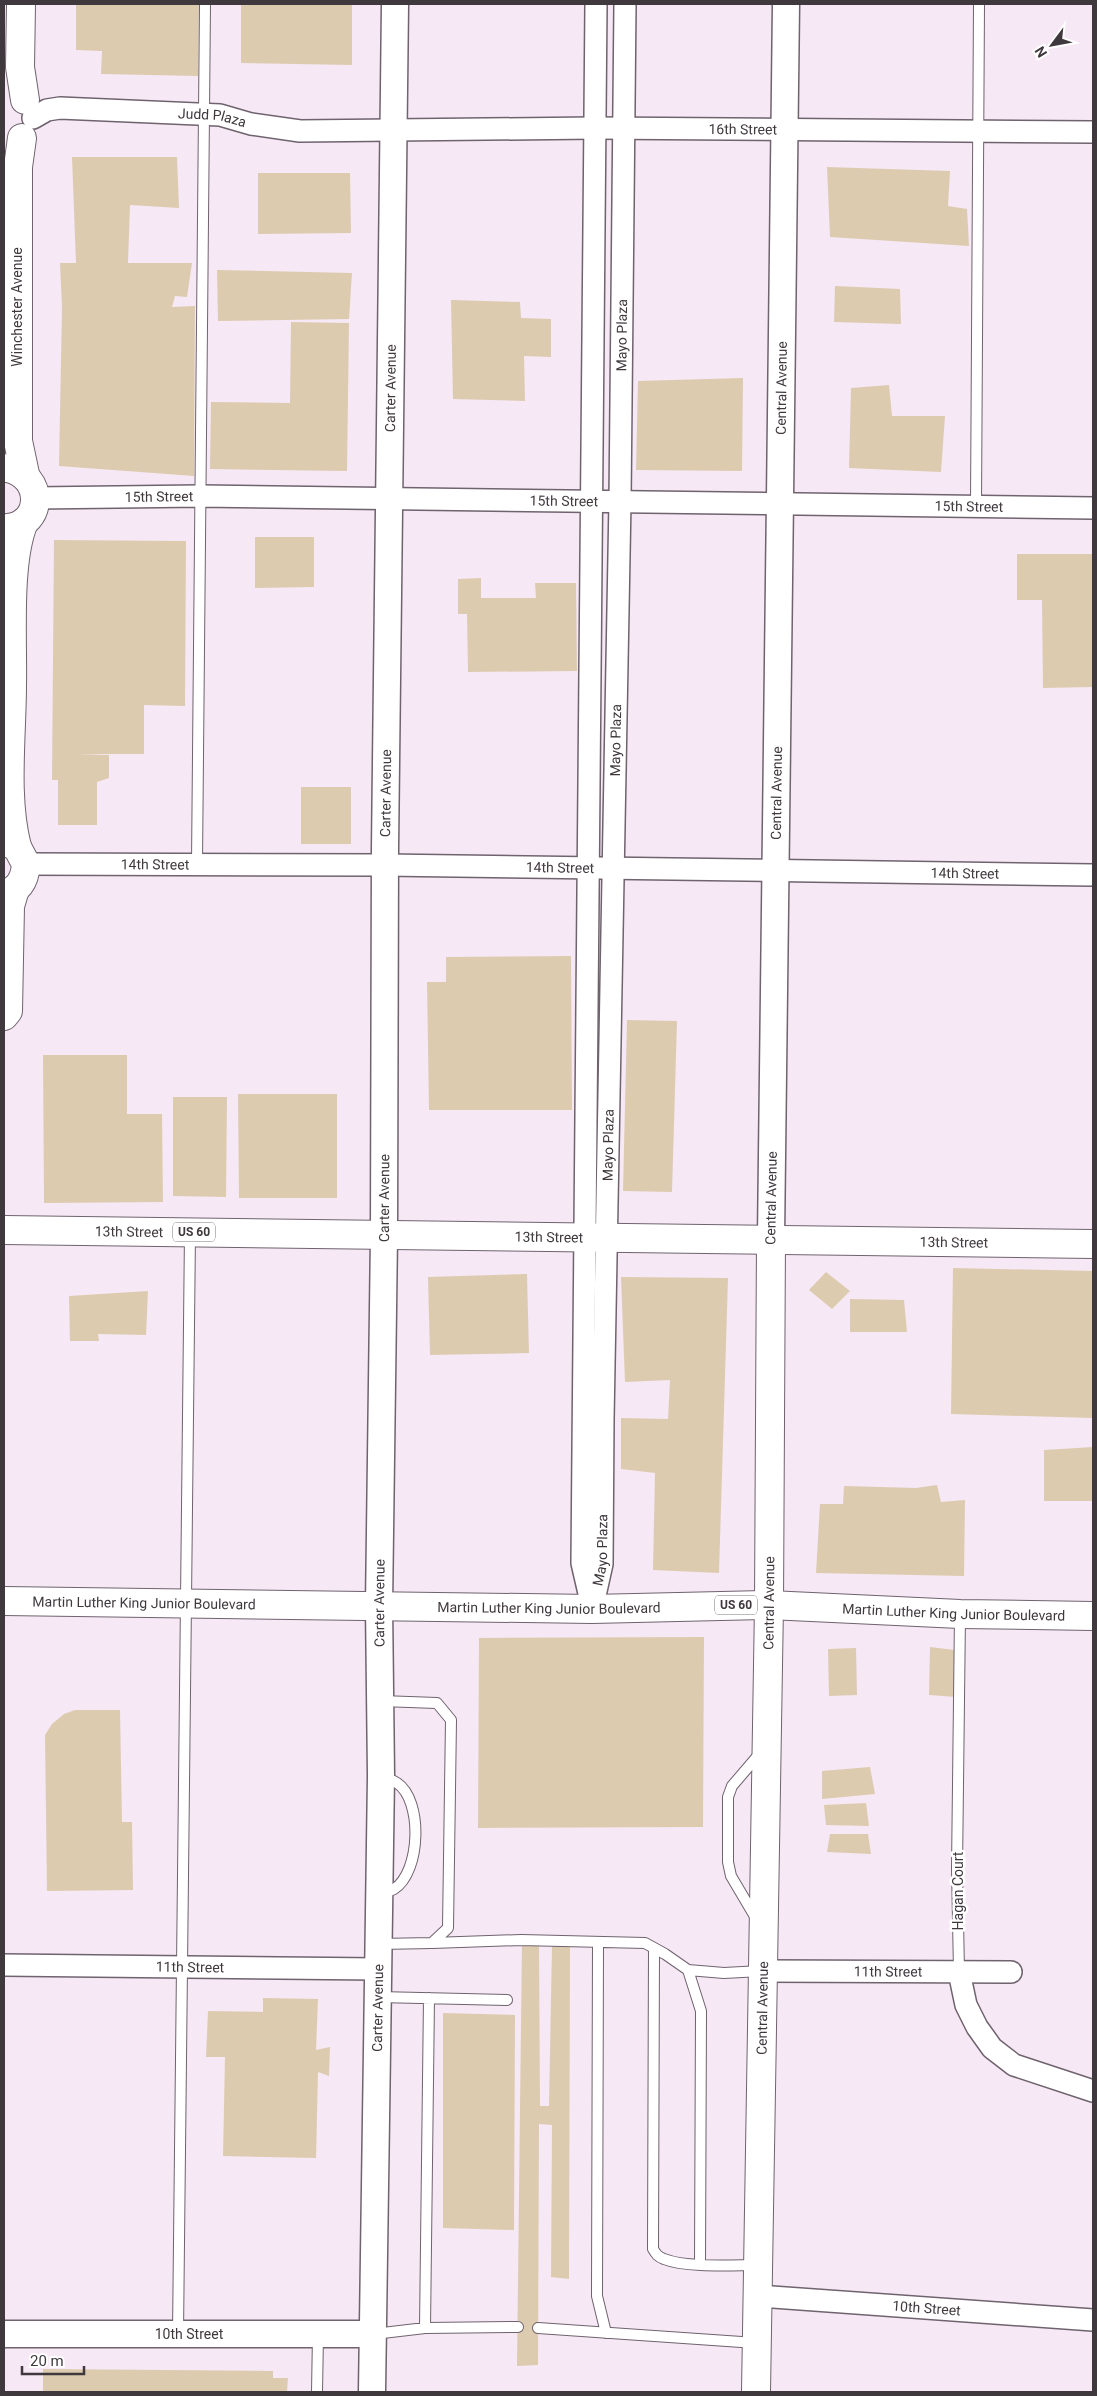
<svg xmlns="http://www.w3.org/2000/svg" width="1097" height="2396" font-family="Roboto,sans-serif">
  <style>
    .building { fill: #ddcbaf }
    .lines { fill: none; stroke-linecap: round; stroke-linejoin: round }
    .service-casing { stroke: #6f636e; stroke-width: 12 }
    .minor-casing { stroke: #6f636e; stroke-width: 24 }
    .tertiary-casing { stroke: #6f636e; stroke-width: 29 }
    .secondary-casing { stroke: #6f636e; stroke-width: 30 }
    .primary-casing { stroke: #6f636e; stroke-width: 30 }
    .service { stroke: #fff; stroke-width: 10 }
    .minor { stroke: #fff; stroke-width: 21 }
    .tertiary { stroke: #fff; stroke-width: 26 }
    .secondary { stroke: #fff; stroke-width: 28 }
    .primary { stroke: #fff; stroke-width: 28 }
    .labels { text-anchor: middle; stroke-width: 5; stroke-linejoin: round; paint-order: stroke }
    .shield { fill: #fff; stroke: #797478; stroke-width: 1 }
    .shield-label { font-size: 12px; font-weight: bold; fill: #3f393e }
    .street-label { font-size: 14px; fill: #3f393e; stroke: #fff }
  </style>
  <rect width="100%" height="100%" fill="#f6e8f5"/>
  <path class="building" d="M76,4H199L198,76L101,74L102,51L76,50Z
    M241,4H352V65L241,63Z
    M72,157H177L179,208L130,205L128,263H192L187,297L175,296L172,307L195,306L194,476L59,466L62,308L60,263H76Z
    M827,167L950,171L948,206L967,209L969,246L830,237Z
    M258,173H350L351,233L258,234Z
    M217,270L352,273L349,319L218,321Z
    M835,286L900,289L901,324L834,322Z
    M451,300L520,302L521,318L551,319V357L524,356L525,401L453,399Z
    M291,322L349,323L347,471L210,469L211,402L290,403Z
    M743,378L742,471L636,470L638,381Z
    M889,385L892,416H945L941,472L849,468L851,388Z
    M255,537H314V587L255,588Z
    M54,540L186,541L185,706L144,705V754H77L109,755V778L97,782V825H58V780H52Z
    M1017,554H1093V687L1043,688L1042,600H1017Z
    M481,578V598H536L535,583H576L577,671L468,672L467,614H458V579Z
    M301,787H351V844H301Z
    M571,956L572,1110H429L427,982H446V957Z
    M627,1020L677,1021L672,1192L623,1191Z
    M43,1055H127V1114H162L163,1202L44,1203Z
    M238,1094H337V1198H239Z
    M173,1097H227L226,1197L173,1196Z
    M953,1268L1093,1271V1418L951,1414Z
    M826,1272L850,1291L832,1309L809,1290Z
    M527,1274L529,1353L430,1355L428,1277Z
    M621,1277L728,1278L719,1573L653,1570L655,1473L621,1469V1418L668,1419L670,1380L625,1382Z
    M148,1291L146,1335L98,1334L99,1341H70L69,1296Z
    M850,1299L904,1300L907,1332H850Z
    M1093,1447V1501H1044V1450Z
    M937,1485L941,1502L965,1500L964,1576L816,1573L820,1504H843L844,1486L916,1488Z
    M704,1637L703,1827L478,1828L479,1638Z
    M930,1647L955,1650L956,1697L929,1695Z
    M856,1648L857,1695L829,1696L828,1649Z
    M75,1710H120L122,1822H132L133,1890L47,1891L45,1735L52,1724L64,1714Z
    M870,1767L875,1794L822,1799V1771Z
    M866,1803L869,1826L826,1825L824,1805Z
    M830,1834H868L871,1854L827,1852Z
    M522,1941L539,1945L540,2106H549L552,1945L570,1946L569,2279L551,2277L552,2125L539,2124L538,2365L517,2366Z
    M263,1998L318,1999L316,2050L330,2047L329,2076L318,2072L316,2158L223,2156L225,2057H206L208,2011L263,2012Z
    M443,2013L515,2015L514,2230L443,2228Z
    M43,2369L273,2371V2378H288L287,2392H43Z"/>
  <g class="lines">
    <g class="service-casing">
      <path id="service" d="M976,506L979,4
        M197,863L205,4
        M380,1893C384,1892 391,1891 394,1889C421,1872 423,1800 397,1783C393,1780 387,1778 383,1777
        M757,1920L731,1876L728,1862V1797L732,1786L762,1751
        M432,1943L521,1940L645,1943L665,1954L688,1970L701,2011L700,2264
        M598,1943L597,2296L606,2333
        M379,1944L432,1943L448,1928L451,1720L437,1703L381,1701
        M654,1948L653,2249C656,2254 658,2257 664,2259C687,2268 733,2265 758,2265
        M688,1970L724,1973L761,1971
        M959,1972L957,1869L960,1615
        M378,1997L507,2000
        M425,2328L429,1998
        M538,2328L756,2343
        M178,2334L190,1233
        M374,2334L425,2328L518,2327
        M317,2392L318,2335"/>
    </g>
    <g class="minor-casing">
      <g id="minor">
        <path id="s1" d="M33,118L47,110L60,108L220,115L251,124L300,131L595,128L1093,132"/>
        <path id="s2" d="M35,498L200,496L1093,508"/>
        <path id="s3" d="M26,864L385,865L1093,875"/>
        <path d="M591,1602L582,1563L596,4"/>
        <path id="s4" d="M592,1609L602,1564L603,1419L620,501L625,4"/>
        <path id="s5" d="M4,1965L378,1969"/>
        <path id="s6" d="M764,1971L1011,1972"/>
        <path d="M959,1972L966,2005L977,2027L992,2048L1014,2065L1093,2091"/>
        <path id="s7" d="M758,2296L1093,2320"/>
      </g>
    </g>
    <g class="tertiary-casing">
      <g id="tertiary">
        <path id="s8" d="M771,1238L786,4"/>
        <path id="s9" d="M4,2334H373"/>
        <path id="s10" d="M372,2392L381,1776L379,1606L384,1235L385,848L395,4"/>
      </g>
    </g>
    <g class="secondary-casing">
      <g id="secondary">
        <path d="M21,4L20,67L25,100"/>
        <path d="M22,138L18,167V441L25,474"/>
        <path d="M8,528C44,524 44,476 8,468"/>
        <path d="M4,841L17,847L26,864C25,879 19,890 4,894"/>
        <path d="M17,847C4,796 12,737 12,684C13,640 7,562 24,522"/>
        <path d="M4,1016L8,1011L10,906L15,889"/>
        <path id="s11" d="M756,2392L769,1605L771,1238"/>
      </g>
    </g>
    <g class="primary-casing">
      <g id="primary">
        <path id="s12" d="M4,1230L1093,1244"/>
        <path id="s13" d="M4,1601L592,1609L769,1605L960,1614L1093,1616"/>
      </g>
    </g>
    <use href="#service" class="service"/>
    <use href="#minor" class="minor"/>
    <use href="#tertiary" class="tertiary"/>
    <use href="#secondary" class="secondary"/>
    <use href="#primary" class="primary"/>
  </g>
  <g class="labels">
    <g class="shield">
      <rect x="173" y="1222.5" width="42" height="19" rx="4"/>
      <rect x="715" y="1595.5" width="42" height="19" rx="4"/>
    </g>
    <g class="shield-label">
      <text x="194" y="1236">US 60</text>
      <text x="736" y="1609">US 60</text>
    </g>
    <g class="street-label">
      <text dy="5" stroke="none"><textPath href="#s1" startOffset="182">Judd Plaza</textPath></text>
      <text dy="5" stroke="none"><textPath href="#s1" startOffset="714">16th Street</textPath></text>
      <text transform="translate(17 307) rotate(-90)" y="5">Winchester Avenue</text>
      <text dy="5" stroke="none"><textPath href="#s4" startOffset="1275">Mayo Plaza</textPath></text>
      <text dy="5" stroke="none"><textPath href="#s10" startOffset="2004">Carter Avenue</textPath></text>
      <text dy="5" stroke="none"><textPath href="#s8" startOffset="850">Central Avenue</textPath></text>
      <text dy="5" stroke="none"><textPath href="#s2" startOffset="124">15th Street</textPath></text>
      <text dy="5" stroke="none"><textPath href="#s2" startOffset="529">15th Street</textPath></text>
      <text dy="5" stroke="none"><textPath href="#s2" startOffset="934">15th Street</textPath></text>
      <text dy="5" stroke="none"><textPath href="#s4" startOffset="870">Mayo Plaza</textPath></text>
      <text dy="5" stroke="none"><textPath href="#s10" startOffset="1599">Carter Avenue</textPath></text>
      <text dy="5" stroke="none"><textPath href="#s8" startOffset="445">Central Avenue</textPath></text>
      <text dy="5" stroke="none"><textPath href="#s3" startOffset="129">14th Street</textPath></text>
      <text dy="5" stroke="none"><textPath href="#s3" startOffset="534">14th Street</textPath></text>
      <text dy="5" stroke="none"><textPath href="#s3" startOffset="939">14th Street</textPath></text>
      <text dy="5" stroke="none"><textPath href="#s4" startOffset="465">Mayo Plaza</textPath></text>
      <text dy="5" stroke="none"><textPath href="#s10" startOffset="1194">Carter Avenue</textPath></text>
      <text transform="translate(771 1198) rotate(-89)" y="5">Central Avenue</text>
      <text dy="5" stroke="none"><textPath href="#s12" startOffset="125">13th Street</textPath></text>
      <text dy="5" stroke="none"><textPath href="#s12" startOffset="545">13th Street</textPath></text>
      <text dy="5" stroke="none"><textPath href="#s12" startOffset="950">13th Street</textPath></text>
      <text dy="5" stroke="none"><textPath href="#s4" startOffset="60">Mayo Plaza</textPath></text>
      <text dy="5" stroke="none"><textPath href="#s13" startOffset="140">Martin Luther King Junior Boulevard</textPath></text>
      <text dy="5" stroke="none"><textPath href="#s10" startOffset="789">Carter Avenue</textPath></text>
      <text dy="5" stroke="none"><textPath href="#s11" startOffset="789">Central Avenue</textPath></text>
      <text dy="5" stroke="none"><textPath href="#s13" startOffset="545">Martin Luther King Junior Boulevard</textPath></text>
      <text dy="5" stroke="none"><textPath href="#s13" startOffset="950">Martin Luther King Junior Boulevard</textPath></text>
      <text transform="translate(958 1891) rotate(-90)" y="5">Hagan Court</text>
      <text dy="5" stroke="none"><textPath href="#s5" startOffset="186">11th Street</textPath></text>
      <text dy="5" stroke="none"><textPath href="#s6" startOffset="124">11th Street</textPath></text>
      <text dy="5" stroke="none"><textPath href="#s10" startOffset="384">Carter Avenue</textPath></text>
      <text dy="5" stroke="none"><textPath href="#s11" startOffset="384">Central Avenue</textPath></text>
      <text dy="5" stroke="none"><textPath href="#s7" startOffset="169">10th Street</textPath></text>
      <text dy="5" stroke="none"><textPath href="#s9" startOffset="185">10th Street</textPath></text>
    </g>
  </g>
  <rect width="1097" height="2396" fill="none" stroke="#3f393e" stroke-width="10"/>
  <g transform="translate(1052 45) rotate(238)" stroke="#ffffff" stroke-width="4" paint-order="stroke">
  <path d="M0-4L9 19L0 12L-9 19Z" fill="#3f393e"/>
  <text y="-8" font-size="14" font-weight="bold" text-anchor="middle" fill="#3f393e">N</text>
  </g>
  <path d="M22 2366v8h62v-8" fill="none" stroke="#3f393e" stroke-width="2.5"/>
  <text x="30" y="2366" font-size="15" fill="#3f393e" stroke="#ffffff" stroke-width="4" paint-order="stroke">20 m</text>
</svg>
